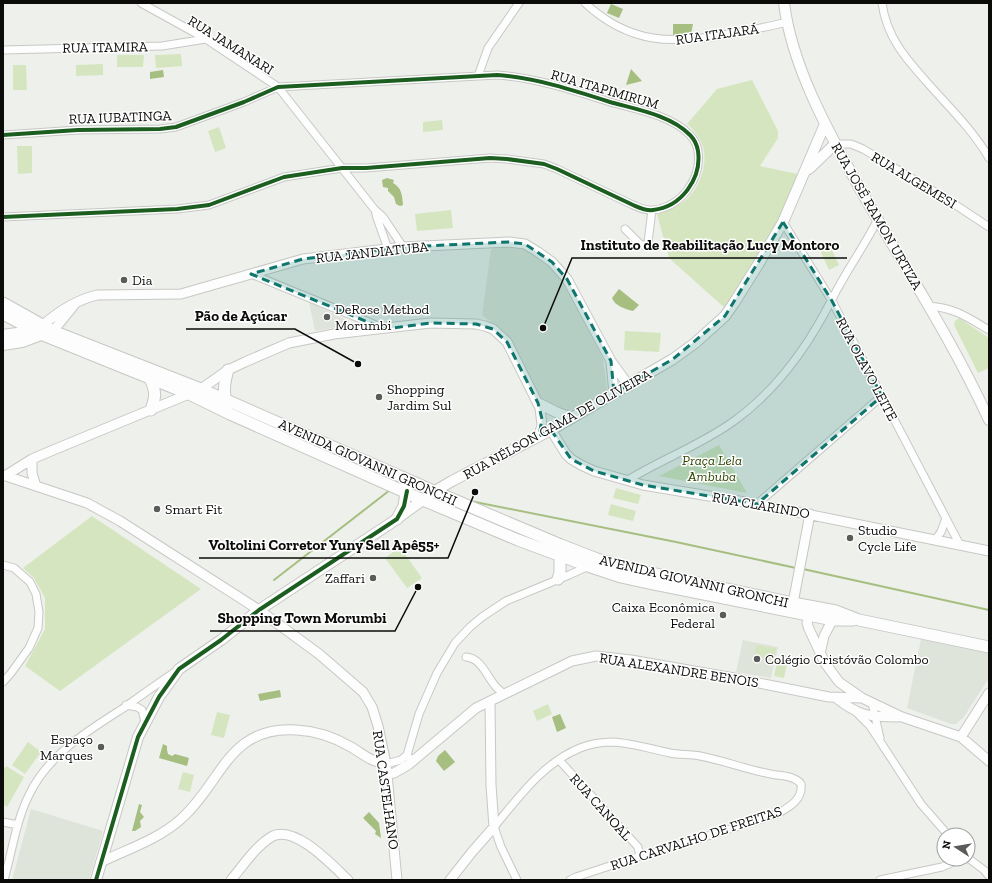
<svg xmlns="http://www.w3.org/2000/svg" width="992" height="883" font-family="'Zilla Slab',serif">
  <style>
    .built { fill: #dfe4da }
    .green { fill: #d5e5c0 }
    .water { fill: #a6be80 }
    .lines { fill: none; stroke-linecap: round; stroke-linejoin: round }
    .stream { stroke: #a6be80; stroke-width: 2 }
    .minor-casing { stroke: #c7c8c5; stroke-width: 9 }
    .tertiary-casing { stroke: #c7c8c5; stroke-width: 11 }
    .secondary-casing { stroke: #c7c8c5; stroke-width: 12 }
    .primary-casing { stroke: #c7c8c5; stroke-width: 13 }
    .minor { stroke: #fcfdfc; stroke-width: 7 }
    .tertiary { stroke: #fcfdfc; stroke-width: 9 }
    .secondary { stroke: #fcfdfc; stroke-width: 10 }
    .primary { stroke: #fcfdfc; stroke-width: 11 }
    .cycleway-casing { stroke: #fff; stroke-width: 6 }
    .cycleway { stroke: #1b5e20; stroke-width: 4 }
    .marked { fill: #0f766e; fill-opacity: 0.2; stroke: #0f766e; stroke-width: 3; stroke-dasharray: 8 5; stroke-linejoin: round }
    .poi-dot { fill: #5a5c59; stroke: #fff; stroke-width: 1.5 }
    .labels { text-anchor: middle; stroke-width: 3; stroke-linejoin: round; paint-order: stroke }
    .street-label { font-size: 14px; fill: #0b0c0a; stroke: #fff }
    .poi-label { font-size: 14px; fill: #0b0c0a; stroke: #fff; text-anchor: start }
    .park-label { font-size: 14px; font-style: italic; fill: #314503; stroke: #fff }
    .leader { fill: none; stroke: #0b0c0a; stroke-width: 1.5 }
    .callout-dot { fill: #0b0c0a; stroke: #fff; stroke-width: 1.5 }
    .callout-label { font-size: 15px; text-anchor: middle; font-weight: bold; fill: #0b0c0a; stroke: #fff; stroke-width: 3; stroke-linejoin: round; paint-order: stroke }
  </style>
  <rect width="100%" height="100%" fill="#eef0eb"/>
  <path class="built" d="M509,244L524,247L556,271L581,312L603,359L607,390L568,413L540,400L506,333L482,315L491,249Z
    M309,302L349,321V325L315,331Z
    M921,639L989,653V678L963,718L956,724H951L907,708Z
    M743,640L778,647L771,678L736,672Z
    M31,809L103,831L89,880H12Z"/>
  <path class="green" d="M181,54L182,66L156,68L155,55Z
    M117,55H144L143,67H117Z
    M103,64V75L76,76V65Z
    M13,65H26L27,90H13Z
    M752,80L778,131V138L760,166L802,175L785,213L727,310L669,258L657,214C668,210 679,207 688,198C700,186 708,164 703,147C700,138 694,130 687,124L717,89Z
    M442,120L443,130L423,132V122Z
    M219,127L226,148L215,152L208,131Z
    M17,146H32V173L18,174Z
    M451,210L453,228L417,231L415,214Z
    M829,244L839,265L829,270L819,248Z
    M959,318L989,338V368L978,373L954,325L955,321Z
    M625,331L661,333L659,352L624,350Z
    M719,445L747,493L659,476Z
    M616,488L641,495L638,504L613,498Z
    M611,504L636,511L633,521L608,515Z
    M92,516L201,589L60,691L25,666L45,629V598L34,578L23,568Z
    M400,547L422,578L407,588L385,558Z
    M756,645L776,648L774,660L754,656Z
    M778,657L788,659L784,678L774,676Z
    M548,704L552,714L537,721L533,711Z
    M217,712L230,715L224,738L211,735Z
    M28,742L41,752L25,774L12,765Z
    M6,766L24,777L7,807L3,804V770Z
    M183,772L194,775L190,792L178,789Z"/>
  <path class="water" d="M611,4L623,9L619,18L607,13Z
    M673,24H693L691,34L673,35Z
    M631,69L642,81L626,85Z
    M163,70L164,77L150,79V72Z
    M387,178L394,180L393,183C402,188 402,195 403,205L400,206L396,204L394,197L388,191V188L383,187L382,180Z
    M619,289L639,305L633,311C625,309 615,306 612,298Z
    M280,690L281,697L260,701L258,694Z
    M560,714L566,728L557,732L552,717Z
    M163,744L167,746V750L168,754L172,756L175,754L189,758L187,766L159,758Z
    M445,750L455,762L444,771L436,761L438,756Z
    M139,804L142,805L140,812L144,817L140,821L141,827L135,831H132Z
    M369,812L379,823L381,838L375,834L376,831L363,818Z"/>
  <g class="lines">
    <path class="stream" d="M413,490L422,492
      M470,501L676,542L796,568
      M803,569L989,610
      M274,580L390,490"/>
    <g class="minor-casing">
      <path id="minor" d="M141,3L206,39L278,87L375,210L383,217L403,247
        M585,3C630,45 673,44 730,34C749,30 768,27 787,22
        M882,3C887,40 909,62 933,89C952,110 974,132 989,158
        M3,50L162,46L206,39
        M478,76L488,48L519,3
        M3,135L78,130L160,129L176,127L244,102L278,87L497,75C536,78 573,90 610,102C635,109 671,115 690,135C695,140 697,145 698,151C702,179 681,207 653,210C646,211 640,208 633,205L557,169L544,164L507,159L490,158L366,168H342L284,177L209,205L177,209L3,217
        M835,144H851L863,149L942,196L989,227
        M375,210L377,218L388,249
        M783,222L832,301L960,545
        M625,229L641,245H646L648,242L652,210
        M251,274L383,328
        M929,306C955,308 967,317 989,330
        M628,480C662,459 701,445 734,421C777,390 807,348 831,301C834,297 835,292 838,288C851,264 866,243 878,219
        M757,504L882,396
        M935,540L941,532L946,518
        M3,565L14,568L30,582L36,594L39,612L38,628L29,648L11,673L3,682
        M466,657C482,658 487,678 497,688C499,690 502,692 504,694
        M872,703L880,738
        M126,705L137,707L142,710L145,722
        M856,712L870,726L921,804L948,835
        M559,760L638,847L640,856
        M413,762L407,755L419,714L437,673L455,643L470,627L482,617L506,601L569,575L589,566
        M386,764L401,760L407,755
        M3,822L18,825
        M968,858L984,870L989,876
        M4,880C12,852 16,821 29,795C48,755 86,732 122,709C139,697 157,684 175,672
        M517,880L501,847L494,827C519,797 543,763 580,748C590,744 603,742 613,742C632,743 651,749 670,753C680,755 690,754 700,756C726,761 750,771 776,775C785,776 796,777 801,784C803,800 789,807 777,814L654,853L640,856L576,877L570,880
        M880,880L942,867L960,859"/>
    </g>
    <g class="tertiary-casing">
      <path id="tertiary" d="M43,325C59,311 76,300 97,295L181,294L303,259L403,247L509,242L525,244L538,252L552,262L567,279L611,361L629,386
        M53,331L75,304
        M611,362L614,393
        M551,430L566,454L571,459L581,465L594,471L643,485L757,504L989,551
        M32,459V473L36,486
        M3,475L87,503L120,521L259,610L319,654L363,692L372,707L378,726L386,764L397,880
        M5,476L32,459L58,448L201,389L228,370L245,362L289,343L334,334L430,323L476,324L485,326L493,329L507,342L540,408L542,425L539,436
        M793,603L810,514
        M812,609L807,623L809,629L825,663L839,682L862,698
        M820,654L824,636L835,615
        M836,698C859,716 869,717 898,717
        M961,737L989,693
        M387,774L394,773L408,765L476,708L572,661L596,656L631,660L734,678L829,697L862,698L902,717L961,737L989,761
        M101,862C128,849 159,839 181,819C222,783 228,725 297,730C316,731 334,737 351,747C366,756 368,760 386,764
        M231,880C243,866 255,847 271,837C294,823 333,866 348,880
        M450,880L472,852L494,827L491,785L490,701"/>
    </g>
    <g class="secondary-casing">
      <path id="secondary" d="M784,3C792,67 828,131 859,187C903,265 952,339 989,420
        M809,169L835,144
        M3,335L17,333L36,327
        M3,345L22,342L49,332
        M538,403L558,413L572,418
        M96,880L138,737L159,697L179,669L221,640L259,610L391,523L435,491L452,481L551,430L673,359L695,343L725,316L734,303L759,263L783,222L825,124"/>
    </g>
    <g class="primary-casing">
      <path id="primary" d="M3,303L53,331L201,389L445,496L561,545L597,559L637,570L793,603L836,611L859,620L989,647
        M3,314L43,335L189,394L230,414L423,500L518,540L588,566L621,577L648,583L833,620H853
        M150,378C156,392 156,396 151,410
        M227,406C223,393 224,383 228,370
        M397,519L404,506L407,485
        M558,579L560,572V556"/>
    </g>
    <use href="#minor" class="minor"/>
    <use href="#tertiary" class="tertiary"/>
    <use href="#secondary" class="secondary"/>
    <use href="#primary" class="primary"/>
    <g class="cycleway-casing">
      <path id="cycleway" d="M3,135L78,130L160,129L176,127L244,102L278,87L497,75C536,78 573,90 610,102C635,109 671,115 690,135C695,140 697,145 698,151C702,179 681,207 653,210C646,211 640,208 633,205L557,169L544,164L507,159L490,158L366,168H342L284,177L209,205L177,209L3,217
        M96,880L138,737L159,697L179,669L221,640L259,610L397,519L404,506L407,491"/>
    </g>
    <use href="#cycleway" class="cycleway"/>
  </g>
  <path class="marked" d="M783,222L832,301L882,396L757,504L643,485L594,471L571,459L551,430L539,436L542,419L538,403L507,342L493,329L476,324L430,323L385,329L251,274L303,259L403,247L509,242L525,244L552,262L567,279L611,361L614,393L673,359L725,316Z"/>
  <g class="poi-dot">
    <circle cx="124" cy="280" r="4"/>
    <circle cx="327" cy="317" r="4"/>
    <circle cx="379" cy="397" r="4"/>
    <circle cx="157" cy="509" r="4"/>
    <circle cx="850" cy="538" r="4"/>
    <circle cx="373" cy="578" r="4"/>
    <circle cx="723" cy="615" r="4"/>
    <circle cx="757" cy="659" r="4"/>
    <circle cx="101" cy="747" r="4"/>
  </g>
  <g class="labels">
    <g class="street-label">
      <text transform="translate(717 34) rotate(-8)" y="5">RUA ITAJARÁ</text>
      <text transform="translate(231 45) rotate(32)" y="5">RUA JAMANARI</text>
      <text transform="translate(105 47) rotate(-1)" y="5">RUA ITAMIRA</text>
      <text transform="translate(605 89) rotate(16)" y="5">RUA ITAPIMIRUM</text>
      <text transform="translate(120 117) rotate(-2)" y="5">RUA IUBATINGA</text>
      <text transform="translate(914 180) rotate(31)" y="5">RUA ALGEMESI</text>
      <text transform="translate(877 216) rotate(60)" y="5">RUA JOSÉ RAMON URTIZA</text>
      <text transform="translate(372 252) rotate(-6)" y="5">RUA JANDIATUBA</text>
      <text transform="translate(867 369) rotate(62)" y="5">RUA OLAVO LEITE</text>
      <text transform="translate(557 424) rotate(-29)" y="5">RUA NÉLSON GAMA DE OLIVEIRA</text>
      <text transform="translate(368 462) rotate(24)" y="5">AVENIDA GIOVANNI GRONCHI</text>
      <text transform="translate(761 505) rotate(10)" y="5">RUA CLARINDO</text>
      <text transform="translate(694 581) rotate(13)" y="5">AVENIDA GIOVANNI GRONCHI</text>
      <text transform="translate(679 670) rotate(9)" y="5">RUA ALEXANDRE BENOIS</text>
      <text transform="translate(386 790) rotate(82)" y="5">RUA CASTELHANO</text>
      <text transform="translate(601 807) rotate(48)" y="5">RUA CANOAL</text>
      <text transform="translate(696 838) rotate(-18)" y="5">RUA CARVALHO DE FREITAS</text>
    </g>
    <g class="poi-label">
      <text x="132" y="285">Dia</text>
      <text x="335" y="314">DeRose Method<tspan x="335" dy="16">Morumbi</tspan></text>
      <text x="387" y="394">Shopping<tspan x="387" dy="16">Jardim Sul</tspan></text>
      <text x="165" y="514">Smart Fit</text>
      <text x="858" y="535">Studio<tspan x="858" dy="16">Cycle Life</tspan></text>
      <text x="365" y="583" text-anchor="end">Zaffari</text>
      <text x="715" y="612" text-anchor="end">Caixa Econômica<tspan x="715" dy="16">Federal</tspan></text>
      <text x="765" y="664">Colégio Cristóvão Colombo</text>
      <text x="93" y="744" text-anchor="end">Espaço<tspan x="93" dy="16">Marques</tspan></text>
    </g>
    <g class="park-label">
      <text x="712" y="465">Praça Lela<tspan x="712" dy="16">Ambuba</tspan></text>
    </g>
  </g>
  <path class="leader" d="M543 328L572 258H847M358 364L295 329H186M475 492L448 558H199M418 587L395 631H210"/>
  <g class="callout-dot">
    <circle cx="543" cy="328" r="4"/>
    <circle cx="358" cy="364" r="4"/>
    <circle cx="475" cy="492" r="4"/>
    <circle cx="418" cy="587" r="4"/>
  </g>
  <g class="callout-label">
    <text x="710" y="250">Instituto de Reabilitação Lucy Montoro</text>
    <text x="241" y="321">Pão de Açúcar</text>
    <text x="324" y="550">Voltolini Corretor Yuny Sell Apê55+</text>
    <text x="302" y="623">Shopping Town Morumbi</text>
  </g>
  <rect width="992" height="883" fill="none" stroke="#0b0c0a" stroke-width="8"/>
  <g transform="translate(956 847) rotate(282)"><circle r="19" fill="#ffffff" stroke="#9d9e9d"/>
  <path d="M0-3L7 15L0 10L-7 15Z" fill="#5a5c59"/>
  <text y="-6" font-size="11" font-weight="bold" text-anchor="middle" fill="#0b0c0a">N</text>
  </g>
</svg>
